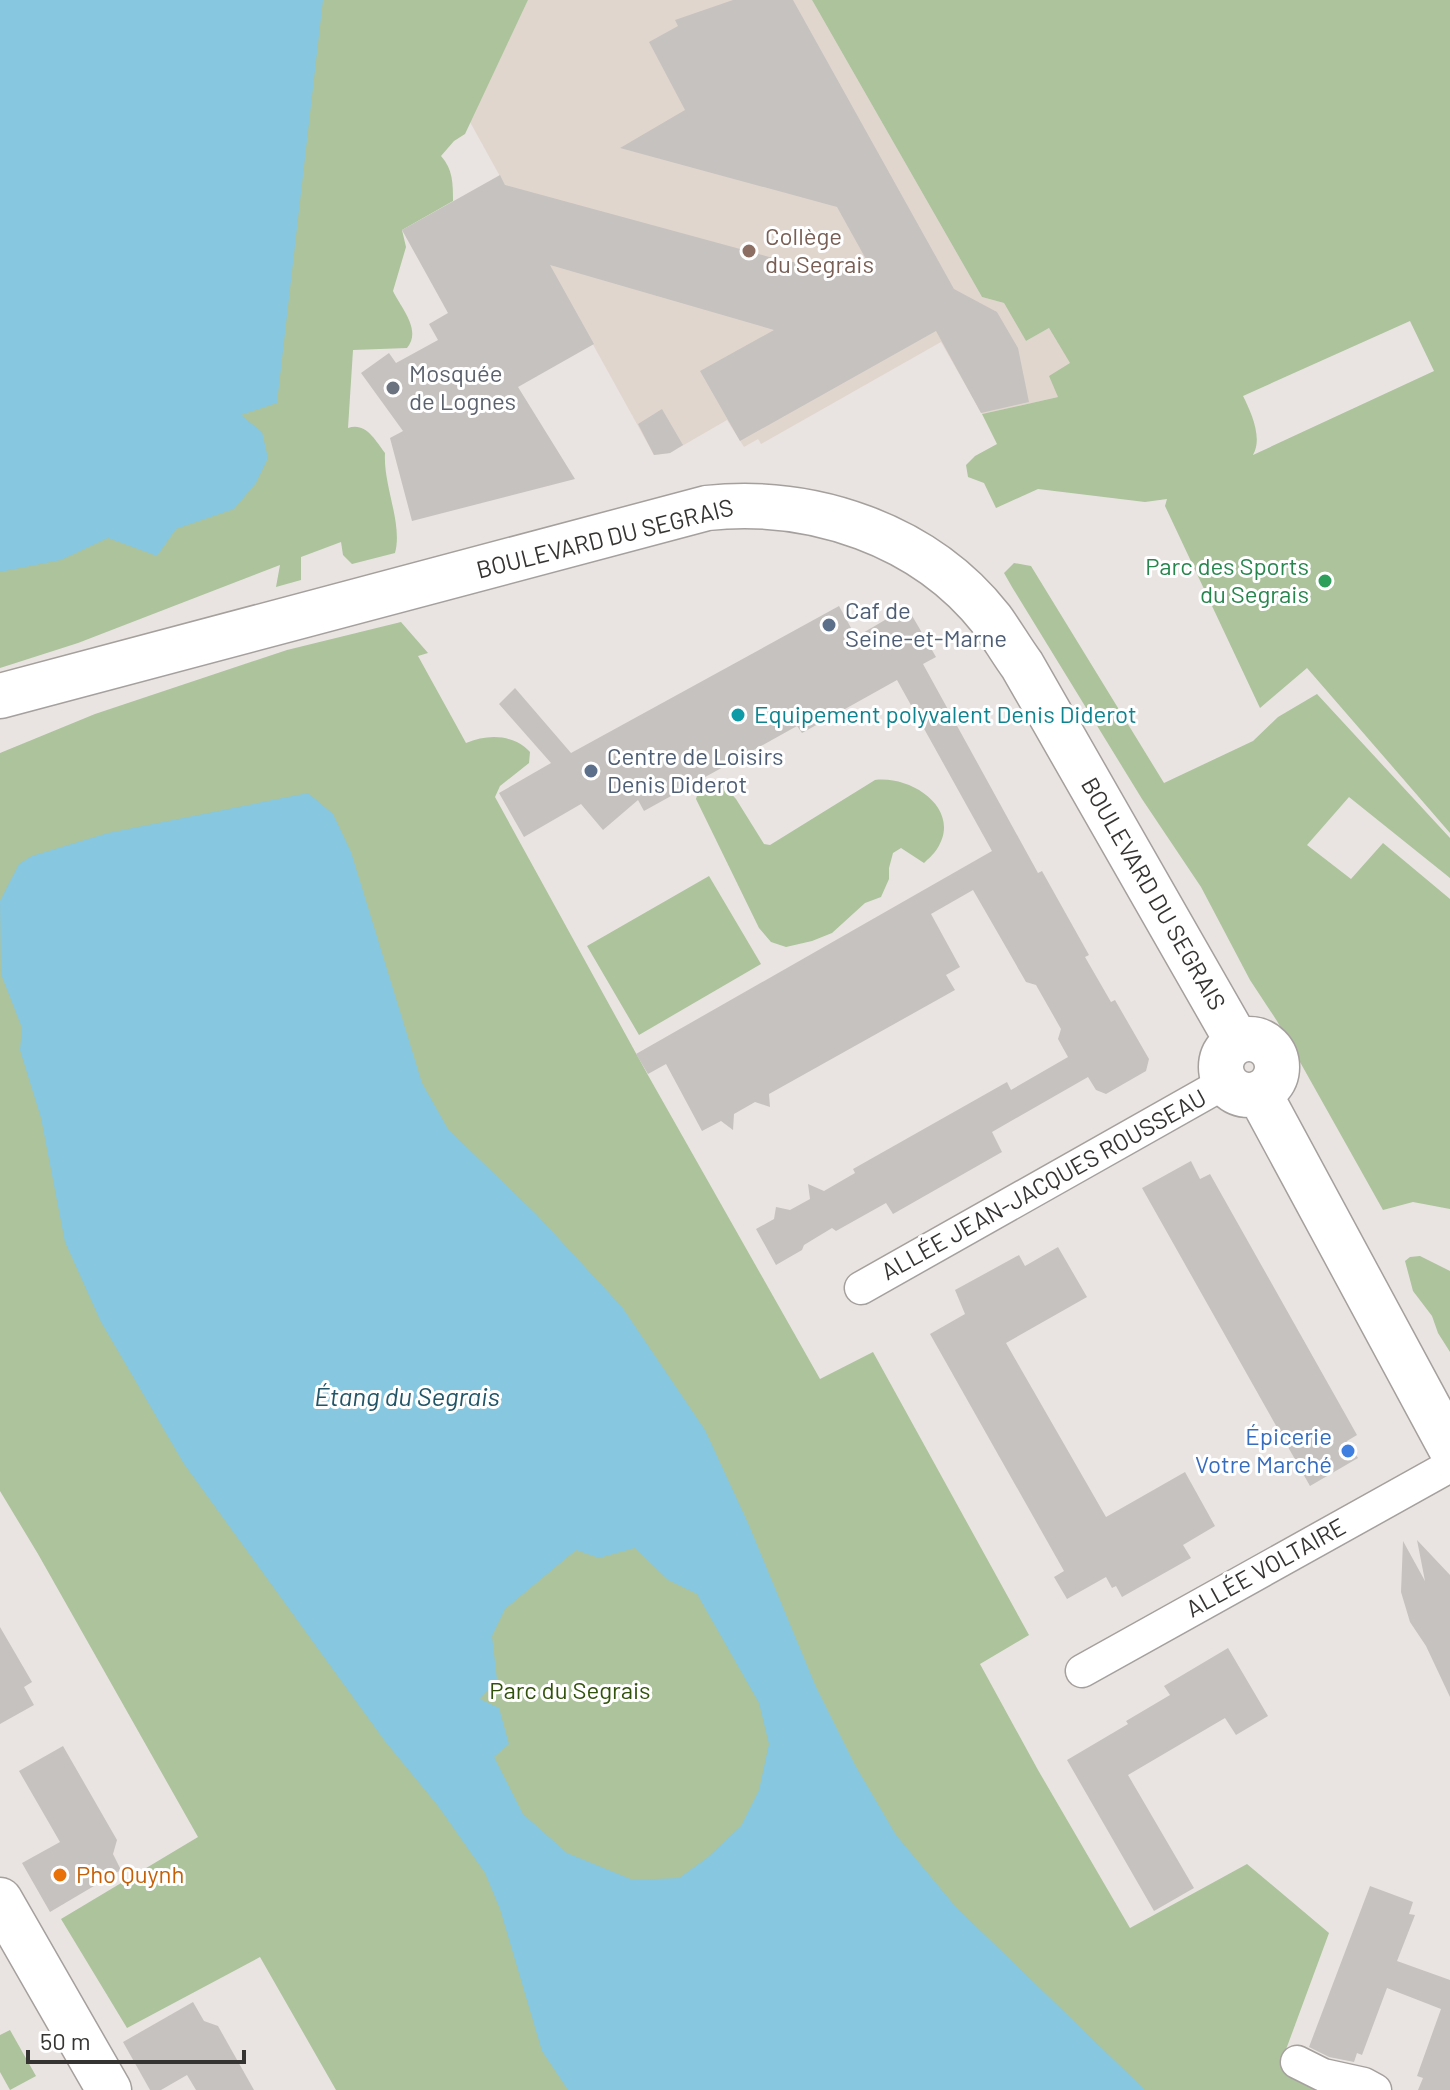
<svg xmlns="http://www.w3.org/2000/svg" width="1450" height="2090" font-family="Barlow,sans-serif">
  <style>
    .built { fill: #e1d6ce }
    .green { fill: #acc39c; fill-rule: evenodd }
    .water { fill: #87c7df; fill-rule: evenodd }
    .building { fill: #c6c2bf }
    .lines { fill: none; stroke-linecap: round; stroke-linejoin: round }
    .street-casing { stroke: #a5a09d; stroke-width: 35 }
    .secondary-casing { stroke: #a5a09d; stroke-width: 47 }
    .street { stroke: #fff; stroke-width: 32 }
    .secondary { stroke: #fff; stroke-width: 44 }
    .education-dot { fill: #8d6e63; stroke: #fff; stroke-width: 3 }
    .worship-dot { fill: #6b7280; stroke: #fff; stroke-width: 3 }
    .leisure-dot { fill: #2e9e5b; stroke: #fff; stroke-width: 3 }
    .service-dot { fill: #5c6f8a; stroke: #fff; stroke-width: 3 }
    .culture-dot { fill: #0f9aa8; stroke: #fff; stroke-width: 3 }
    .shop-dot { fill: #3f7fe0; stroke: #fff; stroke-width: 3 }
    .food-dot { fill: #e8710a; stroke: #fff; stroke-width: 3 }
    .labels { text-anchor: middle; stroke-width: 6; stroke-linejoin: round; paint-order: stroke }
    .education-label { font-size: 24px; fill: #785e54; stroke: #fff; text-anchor: start }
    .worship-label { font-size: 24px; fill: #5b616d; stroke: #fff; text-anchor: start }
    .street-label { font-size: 24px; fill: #363433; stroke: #fff }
    .leisure-label { font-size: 24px; fill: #27864d; stroke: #fff; text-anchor: end }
    .service-label { font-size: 24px; fill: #4e5e75; stroke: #fff; text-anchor: start }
    .culture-label { font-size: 24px; fill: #0d838f; stroke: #fff; text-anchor: start }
    .shop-label { font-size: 24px; fill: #366cbe; stroke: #fff; text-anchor: end }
    .park-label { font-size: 24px; fill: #31520b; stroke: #fff }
    .food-label { font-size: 24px; fill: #c56008; stroke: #fff; text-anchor: start }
    .water-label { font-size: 26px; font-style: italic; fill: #215567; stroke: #fff }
  </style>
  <rect width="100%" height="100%" fill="#e9e4e1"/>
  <path class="built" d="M528,0H812L982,297L1004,303L1026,341L1049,328L1071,364L1058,397L982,414L941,342L761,444L758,439L744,447L727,420L670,453L654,455L470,122Z"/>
  <path class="green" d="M0,0H528L465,134L454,141L441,156C453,169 453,184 453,201L402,230L406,247L393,291C401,308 422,330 407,348L353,350L348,428C366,422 375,440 385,453C383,485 403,524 395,553L352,564L343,555L341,542L301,557V580L276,587L280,565L78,643L0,668Z
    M812,0H1450V833L1307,668L1260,708L1165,506L1167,499L1145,502L1038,489L996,508L984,483L968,477L966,465L975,456L997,444L982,414L1058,397L1049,376L1070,363L1049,328L1026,341L1004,303L982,297ZM1410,321L1434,371L1253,455C1263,438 1251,412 1243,396Z
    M1014,563L1031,566L1164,783L1253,741L1278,717L1317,694L1450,838V878L1349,797L1307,845L1351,879L1383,843L1450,899V1209L1413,1202L1383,1210L1277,1021L1250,980L1201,887L1142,799L1012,587L1004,573Z
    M401,622L428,653L418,656L466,743C488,734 513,734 530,752L529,763L500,786L495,797L649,1077L820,1379L873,1352L1029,1635L980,1664L1038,1770L1130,1928L1247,1864L1329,1933L1281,2063L1350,2090H336L260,1957L127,2028L61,1919L198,1837L38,1554L0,1491V753L95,714L287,650Z
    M718,779L736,799L764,844L770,845L875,780C911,775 963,809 937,849C934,854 928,859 924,863L901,848L893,853L889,868V879L881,897L865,903L832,933L812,941L786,947L771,942L759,928L696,799C699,787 706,780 718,779Z
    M709,876L761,964L639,1035L587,946Z
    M1420,1256L1450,1271V1352L1438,1333L1432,1316L1413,1291L1405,1261L1410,1257Z
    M10,2030L36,2076L10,2090L0,2072V2035Z"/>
  <path class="water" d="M0,0H323L277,403L241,415L262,432L268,458L256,483L234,509L176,529L157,556L108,538L61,560L0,572Z
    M308,793L333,814L351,852L422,1083L448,1129L536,1214L622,1307L705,1430L748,1523L816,1687L855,1765L896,1835L955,1906L1145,2090H568L542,2051L500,1909L485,1873L438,1806L384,1740L184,1464L101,1322L65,1242L41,1118L20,1050L22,1028L1,974L0,901L19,864L32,856L108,833ZM635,1548L668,1580L697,1594L759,1703L769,1744L759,1790L741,1826L707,1858L679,1878L633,1880L567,1853L523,1814L494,1757L509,1744L499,1708L480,1699L497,1680L492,1636L505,1609L576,1550L599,1558Z"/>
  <path class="building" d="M733,0H793L954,289L997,312L1018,348L1029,402L981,413L936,331L740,441L700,371L774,330L550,265L594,344L518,387L575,479L412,521L390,438L403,431L361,373L389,353L396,363L438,340L429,324L448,313L402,230L500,175L505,185L788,262L867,261L837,207L620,148L685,110L649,42L678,26L675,20Z
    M662,409L683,445L670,453L654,455L638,424Z
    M839,606L856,637L907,607L936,657L923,664L1038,873L1042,871L1089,955L1085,957L1111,1002L1115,1000L1149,1059L1146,1071L1106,1094L1096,1090L1088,1077L992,1132L1002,1152L893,1214L886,1203L836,1231L832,1228L804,1245L802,1250L776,1265L756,1229L774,1219L776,1207L790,1210L810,1199L808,1184L824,1191L855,1173L853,1169L1007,1082L1011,1090L1068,1057L1058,1039L1061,1029L1036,985L1026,982L973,890L931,914L960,967L946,975L955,990L769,1094L770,1107L755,1102L734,1114L733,1130L721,1121L702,1131L666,1064L648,1074L636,1054L992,851L897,680L802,733L797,726L644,811L638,800L603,830L581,804L524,837L499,793L551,763L499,704L515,688L571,753Z
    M1191,1161L1200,1179L1210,1174L1357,1435L1347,1441L1358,1458L1310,1486L1142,1188Z
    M1058,1247L1087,1297L1006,1343L1106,1517L1185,1472L1215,1526L1183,1545L1191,1558L1122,1597L1116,1586L1112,1588L1106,1577L1067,1599L1054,1577L1064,1571L930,1334L965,1314L955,1290L1019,1255L1025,1266Z
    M1417,1540L1450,1575V1697L1426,1646L1410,1622L1401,1592L1403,1541L1425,1581Z
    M0,1627L32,1682L24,1687L34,1705L0,1724Z
    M1228,1648L1268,1716L1236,1735L1225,1718L1128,1775L1194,1888L1154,1911L1067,1760L1128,1724L1126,1721L1170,1695L1164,1686Z
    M63,1746L117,1840L113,1854L121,1870L50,1912L22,1863L60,1842L19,1771Z
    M1370,1886L1413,1902L1409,1914L1415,1915L1397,1961L1450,1980V2090H1418L1423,2078L1417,2076L1441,2009L1387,1988L1362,2055L1357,2053L1354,2062L1329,2057L1309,2047Z
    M193,2002L204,2021L218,2026L254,2090H196L187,2075L161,2090H150L123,2042Z"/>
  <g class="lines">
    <g class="street-casing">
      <path id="street" d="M861,1288L1226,1082
        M1082,1671L1450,1466
        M1297,2062L1323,2075L1364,2084L1375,2090"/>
    </g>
    <g class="secondary-casing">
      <path id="secondary" d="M0,696L707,508C812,497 924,534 991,619C1002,634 1011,650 1022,665L1237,1041
        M1221 1067a28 28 0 1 1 56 0a28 28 0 1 1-56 0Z
        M1259,1093L1450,1447
        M0,1900L109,2090"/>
    </g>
    <use href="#street" class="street"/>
    <use href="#secondary" class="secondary"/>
  </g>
  <circle class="education-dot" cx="749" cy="251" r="8"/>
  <circle class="worship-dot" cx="393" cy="388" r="8"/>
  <circle class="leisure-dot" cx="1325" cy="581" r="8"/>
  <g class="service-dot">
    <circle cx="829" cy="625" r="8"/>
    <circle cx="591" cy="771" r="8"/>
  </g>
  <circle class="culture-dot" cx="738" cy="715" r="8"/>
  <circle class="shop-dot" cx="1348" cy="1451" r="8"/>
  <circle class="food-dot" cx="60" cy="1875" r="8"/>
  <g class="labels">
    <g class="education-label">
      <text x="765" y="245">Collège<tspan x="765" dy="28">du Segrais</tspan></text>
    </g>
    <g class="worship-label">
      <text x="409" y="382">Mosquée<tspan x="409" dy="28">de Lognes</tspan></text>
    </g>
    <g class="street-label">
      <text transform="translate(605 539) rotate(-14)" y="8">BOULEVARD DU SEGRAIS</text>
      <text transform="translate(1153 894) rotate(60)" y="8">BOULEVARD DU SEGRAIS</text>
      <text transform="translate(1044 1185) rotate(-29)" y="8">ALLÉE JEAN-JACQUES ROUSSEAU</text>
      <text transform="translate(1266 1568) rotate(-29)" y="8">ALLÉE VOLTAIRE</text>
    </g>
    <g class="leisure-label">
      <text x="1309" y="575">Parc des Sports<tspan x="1309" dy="28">du Segrais</tspan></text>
    </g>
    <g class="service-label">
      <text x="845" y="619">Caf de<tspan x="845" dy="28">Seine-et-Marne</tspan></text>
      <text x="607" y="765">Centre de Loisirs<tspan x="607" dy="28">Denis Diderot</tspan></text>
    </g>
    <g class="culture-label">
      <text x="754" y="723">Equipement polyvalent Denis Diderot</text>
    </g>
    <g class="shop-label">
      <text x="1332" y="1445">Épicerie<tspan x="1332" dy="28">Votre Marché</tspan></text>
    </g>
    <g class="park-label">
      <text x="570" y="1699">Parc du Segrais</text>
    </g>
    <g class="food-label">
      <text x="76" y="1883">Pho Quynh</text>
    </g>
    <g class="water-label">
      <text x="407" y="1406">Étang du Segrais</text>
    </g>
  </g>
  <path d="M28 2050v12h216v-12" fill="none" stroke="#363433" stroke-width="4"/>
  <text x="40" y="2050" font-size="24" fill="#363433" stroke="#ffffff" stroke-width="6" paint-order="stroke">50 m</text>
</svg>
